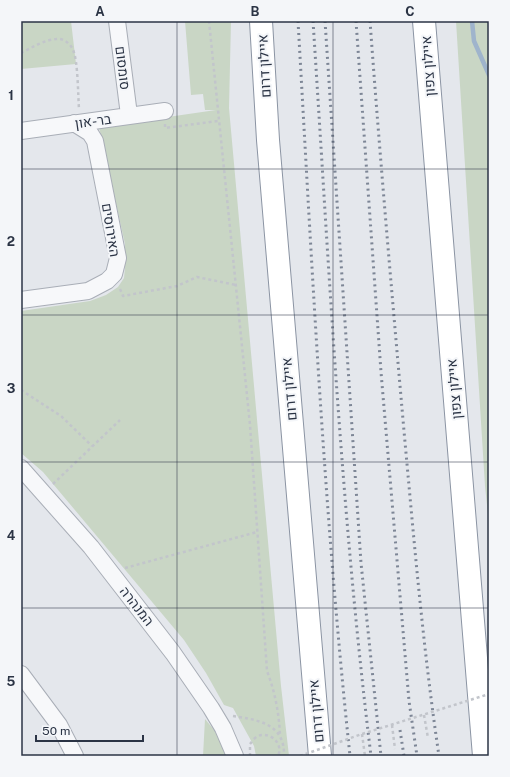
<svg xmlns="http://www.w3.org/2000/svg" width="510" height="777" font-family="'Public Sans',Heebo,sans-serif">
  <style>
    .green { fill: #c9d6c5 }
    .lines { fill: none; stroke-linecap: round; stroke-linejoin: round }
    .stream { stroke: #9fb4cc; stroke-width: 4.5 }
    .minor-casing { stroke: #a9aeb7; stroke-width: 18 }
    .highway-casing { stroke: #8b94a3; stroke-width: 24 }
    .path { stroke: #c2c5cb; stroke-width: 2.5; stroke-dasharray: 3 3; stroke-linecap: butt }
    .minor { stroke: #f7f8fa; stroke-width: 16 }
    .highway { stroke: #fff; stroke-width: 22 }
    .rail { stroke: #7d8696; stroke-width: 3; stroke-dasharray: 2 4; stroke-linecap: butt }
    .path-bridge { stroke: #c2c5cb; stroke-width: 2.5; stroke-dasharray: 3 3; stroke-linecap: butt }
    .grid { fill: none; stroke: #2b3445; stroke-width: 1; stroke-opacity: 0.55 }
    .labels { text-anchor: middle; stroke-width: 4; stroke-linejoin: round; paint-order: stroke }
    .street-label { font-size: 14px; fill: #2b3445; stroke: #f4f6f9 }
    .neatline { fill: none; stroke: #2b3445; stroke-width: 1.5 }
    .grid-label { font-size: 13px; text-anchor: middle; font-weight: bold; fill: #2b3445 }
  </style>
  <rect width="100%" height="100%" fill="#e4e7ec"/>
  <path class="green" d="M21,21H71L76,64L21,69Z
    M185,21H231L229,108L281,686L289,756H256L254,746L233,708L224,705L206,673L184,640L43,472L21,453V311L90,301L106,295L118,287L124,278L125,268V244L99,127L216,110H205L203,94L191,95Z
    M456,21H489V524L485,486Z
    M205,719L215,731L226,756H203Z"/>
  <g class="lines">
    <path class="stream" d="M472,21L474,41L489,75"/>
    <g class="minor-casing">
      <path id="minor" d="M117,21L129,115
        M21,131L165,111
        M21,300L88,291L107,281L114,274L118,258L95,141L90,133L74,123
        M21,468L91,547L173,653L211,708L223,728L235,756
        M21,674L59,725L75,756"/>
    </g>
    <g class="highway-casing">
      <path id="highway" d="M261,21L268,140L320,756
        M424,21L484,756"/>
    </g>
    <path class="path" d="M209,21L250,425L267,671C275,692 279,713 280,735
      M21,53C31,48 44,40 56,39C63,38 70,43 73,50C78,60 78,96 79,109
      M165,124V128L218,121
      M120,289L123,296L177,286L197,277L236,285
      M21,390L61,416L92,446
      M53,484L120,420
      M125,568L257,532
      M424,715L428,738
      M233,716C259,720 285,724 284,756
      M392,725L395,749
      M362,734L365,756
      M254,739C256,737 259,735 262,735C274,734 283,746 278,756"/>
    <use href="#minor" class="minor"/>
    <use href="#highway" class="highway"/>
    <path class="rail" d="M298,21C312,266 324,512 350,756
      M313,21C329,266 341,512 371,756
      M325,21L361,563L381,756
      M356,21L381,372L409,701L417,756
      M370,21C380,158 392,295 404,431C414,540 423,648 439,756
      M400,730L404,756"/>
    <path class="path-bridge" d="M250,756V744L254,739
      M300,756L362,734L489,694"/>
  </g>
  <path class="grid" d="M177,21V756M333,21V756M21,169H489M21,315H489M21,462H489M21,608H489"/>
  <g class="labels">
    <g class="street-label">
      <text transform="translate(264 66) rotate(-93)" y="5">איילון דרום</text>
      <text transform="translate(428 66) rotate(-94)" y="5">איילון צפון</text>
      <text transform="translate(123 68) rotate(83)" y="5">סומסום</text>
      <text transform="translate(93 121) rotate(-8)" y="5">בר-און</text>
      <text transform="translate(111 230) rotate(81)" y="5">האירוסים</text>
      <text transform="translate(289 389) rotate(-95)" y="5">איילון דרום</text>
      <text transform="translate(454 389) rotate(-95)" y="5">איילון צפון</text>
      <text transform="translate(137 606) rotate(52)" y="5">המנהרה</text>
      <text transform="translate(316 711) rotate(-95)" y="5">איילון דרום</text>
    </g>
  </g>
  <rect width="510" height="777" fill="none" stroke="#f4f6f9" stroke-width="44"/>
  <path d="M36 735v6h107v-6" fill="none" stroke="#2b3445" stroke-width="2"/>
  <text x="42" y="735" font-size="12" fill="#2b3445" stroke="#f4f6f9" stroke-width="3" paint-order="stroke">50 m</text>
  <rect x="22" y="22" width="466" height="733" class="neatline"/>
  <g class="grid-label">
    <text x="100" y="16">A</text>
    <text x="255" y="16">B</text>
    <text x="410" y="16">C</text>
    <text x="11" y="100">1</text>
    <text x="11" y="246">2</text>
    <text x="11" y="393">3</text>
    <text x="11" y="540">4</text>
    <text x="11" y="686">5</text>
  </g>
</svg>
